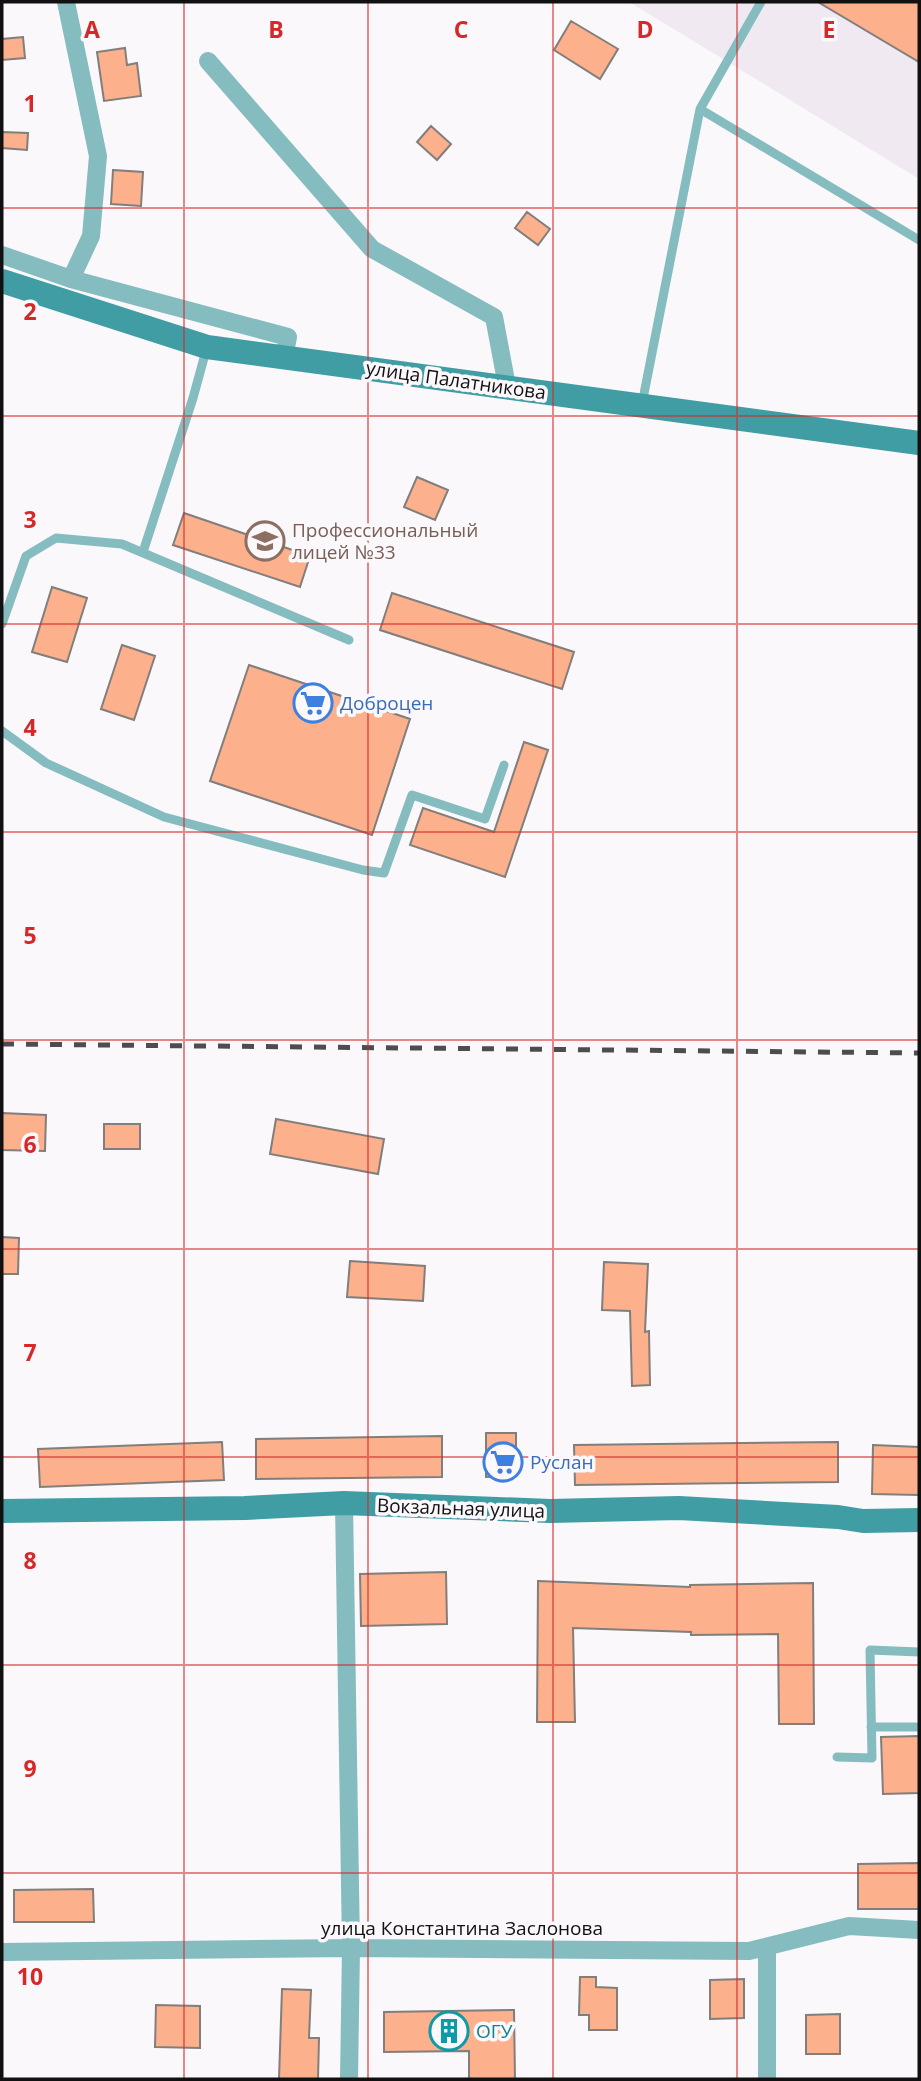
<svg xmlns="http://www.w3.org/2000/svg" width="921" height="2081" font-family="'Open Sans',sans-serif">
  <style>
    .built { fill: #f0e9f2 }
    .building { fill: #fdb08c; stroke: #817e7c; stroke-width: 2 }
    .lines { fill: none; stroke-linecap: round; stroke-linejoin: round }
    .lane { stroke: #85bcbf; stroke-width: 9 }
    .street { stroke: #85bcbf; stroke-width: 18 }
    .secondary { stroke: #409da3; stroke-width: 24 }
    .rail { stroke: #4e4d4e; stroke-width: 5; stroke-dasharray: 12 12; stroke-linecap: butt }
    .grid { fill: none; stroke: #d62828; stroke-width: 2; stroke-opacity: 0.55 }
    .labels { text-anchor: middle; stroke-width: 7; stroke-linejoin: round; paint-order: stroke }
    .street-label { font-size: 19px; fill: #121112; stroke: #faf8fb }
    .education-label { font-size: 19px; fill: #785e54; stroke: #faf8fb; text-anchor: start }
    .shop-label { font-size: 19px; fill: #366cbe; stroke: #faf8fb; text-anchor: start }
    .culture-label { font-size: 19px; fill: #0d838f; stroke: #faf8fb; text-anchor: start }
    .grid-label { font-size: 23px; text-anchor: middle; font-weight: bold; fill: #d62828; stroke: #faf8fb; stroke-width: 7; stroke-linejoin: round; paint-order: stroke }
  </style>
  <rect width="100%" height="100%" fill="#faf8fb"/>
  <path class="built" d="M629,2H919V179L728,62Z"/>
  <path class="building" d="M818,2H919V62Z
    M571,21L618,49L600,79L554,50Z
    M23,37L25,58L2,60V39Z
    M125,48L127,65L137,63L141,96L104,101L97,52Z
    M431,126L451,144L437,160L417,142Z
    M2,132L28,133L27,150L2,148Z
    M113,170L143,172L141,206L111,204Z
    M527,212L550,229L538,245L515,228Z
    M417,477L448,490L435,520L404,507Z
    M184,513L310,556L300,587L173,545Z
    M52,587L87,598L67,662L32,652Z
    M392,593L574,652L562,689L380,630Z
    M122,645L155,656L134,720L101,709Z
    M249,665L410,719L372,835L210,781Z
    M524,742L548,750L505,877L410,845L423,808L494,832Z
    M2,1113L46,1115L45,1151L2,1150Z
    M276,1119L384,1139L378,1174L270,1154Z
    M104,1124H140V1149H104Z
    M2,1237L19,1238L18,1274H2Z
    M350,1261L425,1266L423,1301L347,1297Z
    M604,1262L648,1264L645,1332L649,1331L650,1385L632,1386L630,1311L602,1310Z
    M486,1433H516V1476L486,1477Z
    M442,1436V1477L256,1479V1439Z
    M222,1442L224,1480L40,1487L38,1449Z
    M838,1442V1482L575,1485L574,1445Z
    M873,1445L919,1447V1495L872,1494Z
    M446,1572L447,1624L361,1626L360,1574Z
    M538,1581L690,1587V1585L813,1583L814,1724H779L778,1634L691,1635V1632L573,1628L575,1722H537Z
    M919,1736V1793L883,1794L881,1737Z
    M919,1863V1909H858V1864Z
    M93,1889L94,1922H14V1890Z
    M580,1977H596V1987L617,1988V2030H589V2015H579Z
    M744,1979V2018L710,2019V1980Z
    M282,1989L311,1990L309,2038H319L318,2079H279Z
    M156,2005L200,2006V2048L155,2047Z
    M514,2010L515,2079H469V2051L384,2052V2012Z
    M840,2014V2054H806V2015Z"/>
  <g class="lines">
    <path class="lane" d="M700,109L919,240
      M642,404L700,109L761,2
      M143,552L193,398L207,347
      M2,624L26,556L56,538L122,544L349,640
      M2,731L46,763L164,817L363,870L384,873L412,795L485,819L504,765
      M871,1727H919
      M837,1757L872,1758L870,1650L919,1652"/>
    <path class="street" d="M66,2L98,156L91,236L71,279
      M208,61L372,249L494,317L507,386
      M2,255L71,279L288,337L284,357
      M344,1503L351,1948L349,2079
      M767,1947V2079
      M2,1952L351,1948L749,1951L849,1926L919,1930"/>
    <path class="secondary" d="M2,281L207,347L919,443
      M2,1511L245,1508L344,1503L550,1511L679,1508L838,1517L863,1521L919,1520"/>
    <path class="rail" d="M2,1044L919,1053"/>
  </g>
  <path class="grid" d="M184,2V2079M368,2V2079M553,2V2079M737,2V2079M2,208H919M2,416H919M2,624H919M2,832H919M2,1040H919M2,1249H919M2,1457H919M2,1665H919M2,1873H919"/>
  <defs>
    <g id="university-ring" transform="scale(2.0125)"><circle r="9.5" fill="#faf8fb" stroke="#8d6e63" stroke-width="1.5"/><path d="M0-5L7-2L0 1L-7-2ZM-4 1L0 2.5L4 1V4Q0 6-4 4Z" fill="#8d6e63"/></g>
    <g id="supermarket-ring" transform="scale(2.0125)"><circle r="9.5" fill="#faf8fb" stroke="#3f7fe0" stroke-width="1.5"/><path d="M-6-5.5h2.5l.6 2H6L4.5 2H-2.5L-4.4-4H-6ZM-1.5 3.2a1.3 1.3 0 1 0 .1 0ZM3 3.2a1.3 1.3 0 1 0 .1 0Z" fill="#3f7fe0"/></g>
    <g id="building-ring" transform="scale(2.0125)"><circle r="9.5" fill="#faf8fb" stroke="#0f9aa8" stroke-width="1.5"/><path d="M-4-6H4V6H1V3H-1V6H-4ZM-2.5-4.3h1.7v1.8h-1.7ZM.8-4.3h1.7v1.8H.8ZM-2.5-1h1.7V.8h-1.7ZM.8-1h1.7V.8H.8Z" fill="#0f9aa8"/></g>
  </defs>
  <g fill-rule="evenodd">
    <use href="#university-ring" x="265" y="541"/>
    <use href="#supermarket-ring" x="313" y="703"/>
    <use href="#supermarket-ring" x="503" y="1462"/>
    <use href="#building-ring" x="449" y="2031"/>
  </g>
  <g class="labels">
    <g class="street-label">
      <text transform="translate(456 380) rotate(8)" y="7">улица Палатникова</text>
      <text transform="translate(461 1508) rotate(2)" y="7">Вокзальная улица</text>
      <text x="462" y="1935">улица Константина Заслонова</text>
    </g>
    <g class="education-label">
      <text x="292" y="537">Профессиональный<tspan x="292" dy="22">лицей №33</tspan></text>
    </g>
    <g class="shop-label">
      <text x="340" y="710">Доброцен</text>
      <text x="530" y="1469">Руслан</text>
    </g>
    <g class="culture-label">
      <text x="476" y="2038">ОГУ</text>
    </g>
  </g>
  <g class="grid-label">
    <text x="92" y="38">A</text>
    <text x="276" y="38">B</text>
    <text x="461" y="38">C</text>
    <text x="645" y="38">D</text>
    <text x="829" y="38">E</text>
    <text x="30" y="112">1</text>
    <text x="30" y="320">2</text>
    <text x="30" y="528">3</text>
    <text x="30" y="736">4</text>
    <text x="30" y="944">5</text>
    <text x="30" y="1153">6</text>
    <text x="30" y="1361">7</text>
    <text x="30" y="1569">8</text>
    <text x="30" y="1777">9</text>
    <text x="30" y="1985">10</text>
  </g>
  <rect width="921" height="2081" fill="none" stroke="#121112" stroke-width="7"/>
</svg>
